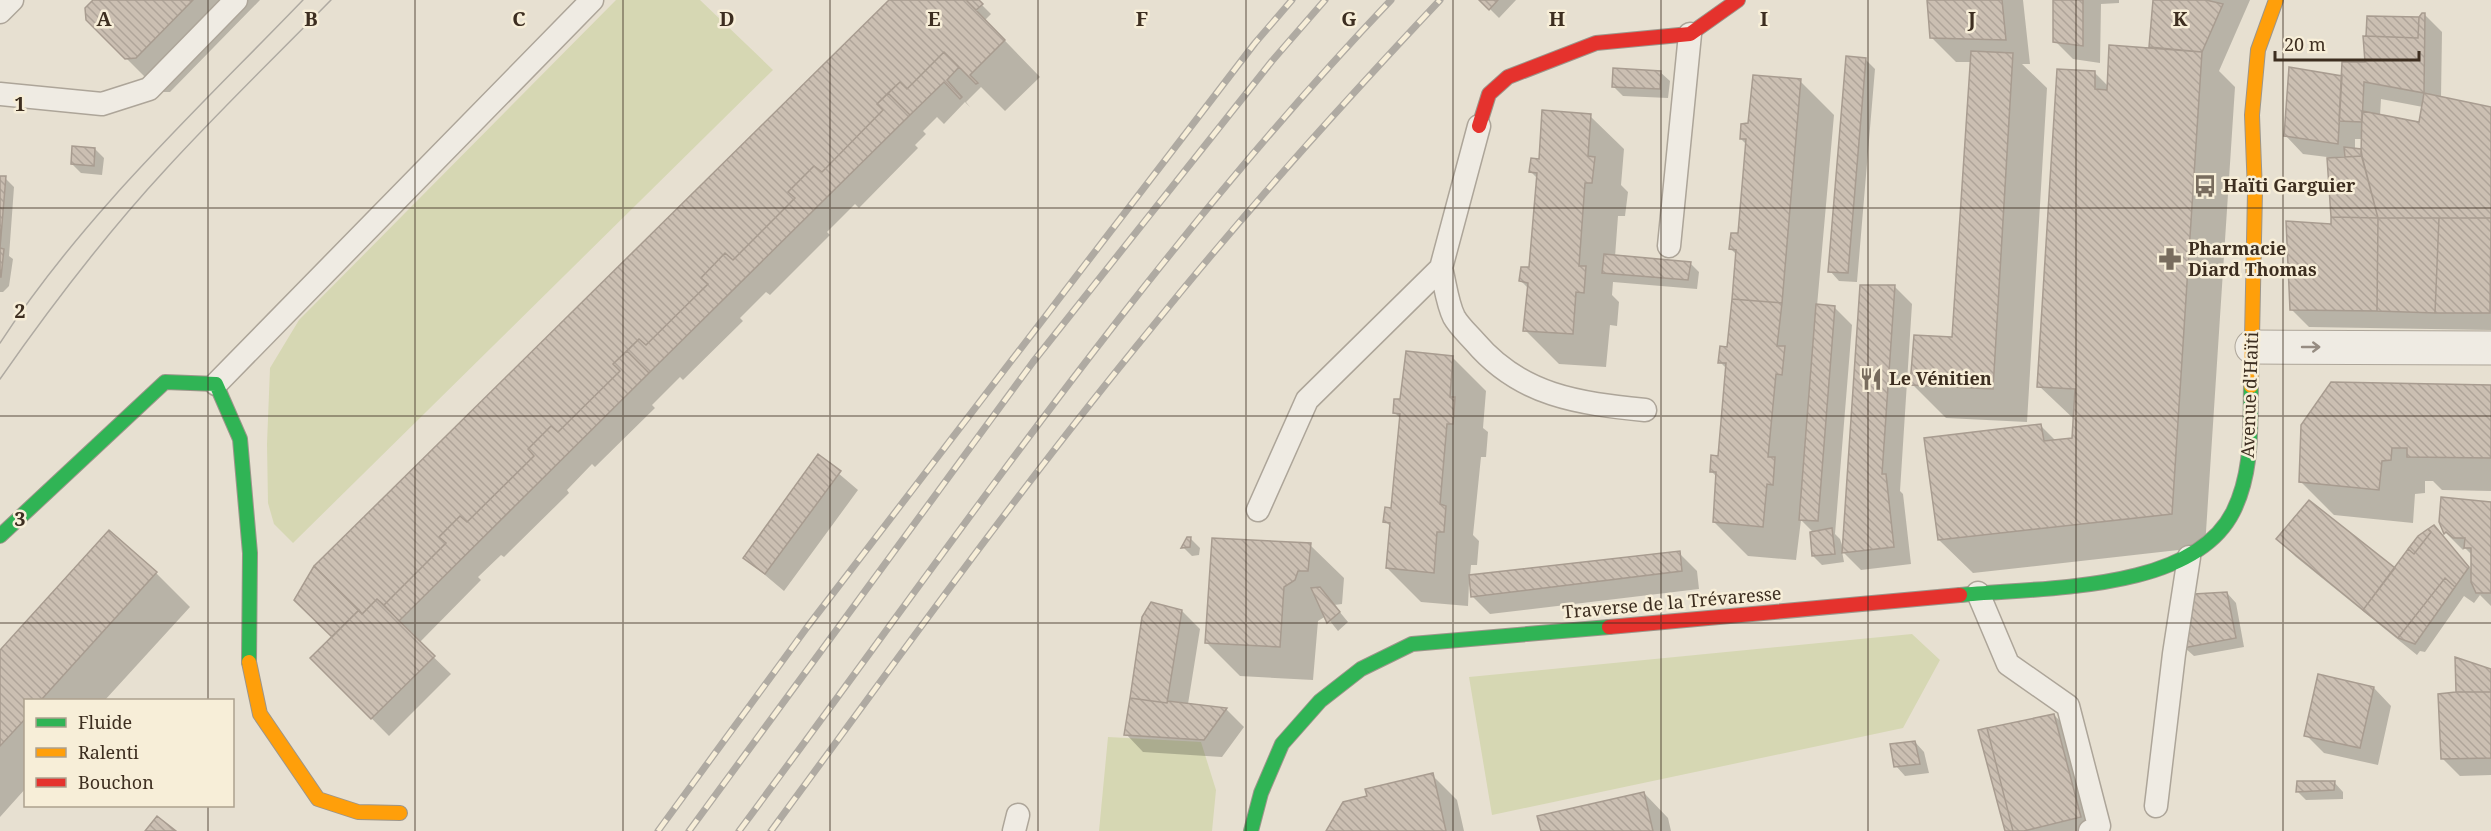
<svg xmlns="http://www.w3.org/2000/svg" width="2491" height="831" font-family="'Noto Serif',serif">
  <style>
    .green { fill: #d6d7b3 }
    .shadow { fill: #0003; fill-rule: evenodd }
    .building { fill: url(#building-back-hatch); stroke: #a89c90; stroke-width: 1.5 }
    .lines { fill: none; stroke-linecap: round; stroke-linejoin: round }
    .lane-casing { stroke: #ada599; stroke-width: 25 }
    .street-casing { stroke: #ada599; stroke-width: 35 }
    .fast-casing { stroke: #9c958a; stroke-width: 16 }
    .slow-casing { stroke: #9c958a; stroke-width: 16 }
    .jam-casing { stroke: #9c958a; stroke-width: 16 }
    .lane { stroke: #efebe3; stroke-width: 22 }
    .street { stroke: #efebe3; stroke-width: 33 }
    .fast { stroke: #30b455; stroke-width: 14 }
    .slow { stroke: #ff9f0a; stroke-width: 14 }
    .jam { stroke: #e5322d; stroke-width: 14 }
    .tram { stroke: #afaaa2; stroke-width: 1.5 }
    .rail-casing { stroke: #afaaa2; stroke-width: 7 }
    .rail { stroke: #f7eed8; stroke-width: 4.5; stroke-dasharray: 14; stroke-linecap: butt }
    .oneway { stroke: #968c82 }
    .grid { fill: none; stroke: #3d2e20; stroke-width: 1.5; stroke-opacity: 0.55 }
    .labels { text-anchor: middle; stroke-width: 5; stroke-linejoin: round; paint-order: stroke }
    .poi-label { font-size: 18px; font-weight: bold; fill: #3d2e20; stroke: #f7eed8; text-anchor: start }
    .street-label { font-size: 18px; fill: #3d2e20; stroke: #f7eed8 }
    .grid-label { font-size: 20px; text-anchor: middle; font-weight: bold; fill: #3d2e20; stroke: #f7eed8; stroke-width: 5; stroke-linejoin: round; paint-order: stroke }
  </style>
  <defs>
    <pattern id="building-back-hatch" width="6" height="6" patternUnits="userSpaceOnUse" patternTransform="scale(1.5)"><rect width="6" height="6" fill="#cbbfb2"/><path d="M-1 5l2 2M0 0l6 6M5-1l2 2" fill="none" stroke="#afa499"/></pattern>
  </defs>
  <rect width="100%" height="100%" fill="#e7e0d1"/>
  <path class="green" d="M616,0H700L773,70L293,543L274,524L268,503L267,444L270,368L299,320Z
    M1912,634L1940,660L1903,728L1492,815L1469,677Z
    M1108,737L1201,742L1216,790L1212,831H1099Z"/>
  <path class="shadow" d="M96,0H260L170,92H160L88,20Z
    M891,0H977L991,14L985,20L1040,77L1005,111L981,87L966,102L970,107L965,102L944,124L937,117L923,131L926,134L915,145L918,148L859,208L855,204L827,232L830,235L770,295L766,292L740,318L743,321L683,380L680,377L652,405L655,408L595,467L592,464L567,490L569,493L504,557L501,555L478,577L481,580L419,643L451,674L389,736L312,658Z
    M1481,0H1516L1499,18Z
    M1928,0H2023L2030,64H2022L2047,88L2027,422L1946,418L1912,384L1953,339L1972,62H1956L1931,37Z
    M2055,0H2119V3L2101,4L2100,63L2073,59L2055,41Z
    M2155,0H2250L2219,71L2235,87L2205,547L1973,573L1939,540L2040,425L2056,441L2074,439L2075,420L2039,386L2095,73L2109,87L2153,50L2150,47Z
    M2425,15L2442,32L2441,98L2491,109V330L2309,327L2291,309L2333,226L2335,158L2303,154L2286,136L2343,78L2367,64L2370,38L2367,36ZM2381,99L2423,107L2421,123L2380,116ZM2355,139H2363V151L2355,150Z
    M1866,60L1875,69L1857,282L1839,281L1830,271Z
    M1660,72L1670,81L1668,98L1623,96L1613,86Z
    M1800,81L1834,115L1817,306L1834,307L1852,325L1835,534L1840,539L1844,551L1894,286L1912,304L1900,491L1903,494L1911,564L1861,570L1842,551L1844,562L1822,565L1813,556L1812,531L1801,520L1796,560L1748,556L1714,522L1717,477L1711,471L1719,458L1727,369L1720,362L1729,348L1737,255L1731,249L1739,235L1747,145L1741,139L1749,125Z
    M1590,116L1624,149L1621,185L1628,192L1625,216H1618L1615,257L1690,263L1699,272L1697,289L1613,282L1612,295L1619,302L1617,326L1610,325L1606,367L1559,364L1525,330L1529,289L1521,281L1530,269L1538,179L1531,172Z
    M95,149L104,158L102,175L81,173L72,164Z
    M0,178H5L14,187L9,256L13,259L9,286L3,292H0Z
    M1452,357L1486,391L1483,428L1488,432L1486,457H1481L1473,535L1479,541L1477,565H1471L1470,577L1679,553L1697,571L1699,589L1490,614L1472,596L1469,583L1468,606L1421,602L1387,568L1391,527L1385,521L1392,510L1401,419L1394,412L1402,400Z
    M2491,386V491L2442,490L2433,481H2425V493L2415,494L2413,523L2334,515L2300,481Z
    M818,456L858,490L784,591L745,558Z
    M2491,504V606L2480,595L2474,603L2464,596L2425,652L2420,651L2417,655L2296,557L2278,539L2395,570L2434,527L2472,570V555L2465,548L2463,550L2446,533L2440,522Z
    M1191,539L1200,548L1199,555L1192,556L1183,547Z
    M1310,545L1344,578L1342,604L1334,605L1348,622L1338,631L1326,616L1318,621L1313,680L1240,676L1206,642Z
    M156,573L190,607L105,700H26V788L0,817V652Z
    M2227,593L2236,603L2244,647L2194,656L2185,648Z
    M1182,611L1200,629L1188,704L1226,709L1244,727L1222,757L1143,752L1126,734Z
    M2491,671V775L2460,776L2442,758L2461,695Z
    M2374,688L2391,706L2378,765L2324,753L2306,735Z
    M2054,715L2072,733L2097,831H2007Z
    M1915,742L1924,752L1929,773L1905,776L1896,766Z
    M1432,775L1457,800L1464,831H1328L1368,797Z
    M2334,782L2343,792V799L2306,800L2297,791Z
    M1644,793L1668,818L1671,831H1543Z"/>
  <path class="building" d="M93,0H193L136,58L125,59L86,20L85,8Z
    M889,0H966L1005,40L970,75L978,83L976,84L944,52L907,89L900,82L877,104L883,110L822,172L814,166L788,192L795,198L733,260L725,253L701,278L708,284L646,345L639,339L613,364L620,371L558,432L551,426L528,449L534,456L467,522L460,516L439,537L446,543L384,605L377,599L362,614L314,566Z
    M966,0H979L983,4L976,10Z
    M1479,0H1498L1489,10Z
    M1927,0H2002L2006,40L1930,38Z
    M2053,0H2083V46L2053,42Z
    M2153,0H2206L2223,4L2202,52L2149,47Z
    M2422,13H2425L2424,93L2364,82L2362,122L2339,121L2342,62H2365L2363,36L2418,38L2419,17Z
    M2367,16L2419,17L2418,38L2366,36Z
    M2109,45L2202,52L2172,514L1938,540L1924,438L2041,424L2044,441L2072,438L2075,389L2037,387L2057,69L2095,71V89L2107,90Z
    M1971,51L2013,53L1993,389L1910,385L1914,335L1952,337Z
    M944,52L959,67L947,80L962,97L960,99L944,82L910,115L888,93L900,82L907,89Z
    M1846,56L1866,58L1848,273L1828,272Z
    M2289,67L2342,76L2338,144L2284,136Z
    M1613,68L1661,71L1660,89L1612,87Z
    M1753,75L1801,79L1782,303L1732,299L1736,250L1729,249L1731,233H1738L1746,139H1740L1741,124L1748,123Z
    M888,93L910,115L649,373L627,351L639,339L646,345L708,284L701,278L725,253L733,260L795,198L788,192L814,166L822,172L883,110L877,104Z
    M2424,93L2491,107V218H2378L2361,154L2362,111L2419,122Z
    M1542,110L1591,114L1588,156L1595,157L1592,183H1585L1579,266H1586L1584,293L1576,292L1573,334L1523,331L1528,283L1519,281L1521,267H1529L1537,173L1529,172L1531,158L1539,159Z
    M72,146L95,148L94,166L71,164Z
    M2344,147L2361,149L2362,156L2345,157Z
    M2362,156L2378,218L2331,217L2327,158Z
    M0,176H6L0,248Z
    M2331,217L2378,218L2377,311L2290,310L2286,221L2331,224Z
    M2378,218H2439L2435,313L2377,311Z
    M2439,218H2491L2490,313H2435Z
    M0,248L4,249L1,277H0Z
    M1604,254L1691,262L1688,280L1602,273Z
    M1860,285H1895L1882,474H1886L1894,547L1842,553Z
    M1732,299L1782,303L1777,346H1785L1782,375L1776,374L1768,457H1775L1773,485L1767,484L1763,527L1713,522L1716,472H1710L1711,455L1718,456L1726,363H1718L1720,346L1727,347Z
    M1816,304L1835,306L1818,521L1799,520Z
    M627,351L649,373L399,621L384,605L446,543L439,537L460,516L467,522L534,456L528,449L551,426L558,432L620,371L613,364Z
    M1406,351L1453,356L1450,397H1455L1453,424H1447L1440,504L1446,506L1444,532H1437L1434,573L1386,568L1390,523L1383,522L1385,507L1391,508L1400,414L1393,413L1394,399H1400Z
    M2331,382L2491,385V458L2407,457V448H2392L2391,460L2382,461L2379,490L2299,482L2301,425Z
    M818,454L841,471L765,574L743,558Z
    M2441,497L2491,502V593H2476L2471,582V548H2464L2465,538H2453L2446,532L2444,534L2439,522Z
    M2309,500L2395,568L2363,610L2276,539Z
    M2434,525L2469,567L2455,587L2445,578L2398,638L2363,610L2408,549L2414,554L2431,532L2428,529Z
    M1832,528L1835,554L1812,556L1810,532Z
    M2428,529L2431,532L2414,554L2408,549L2418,536Z
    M109,530L157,572L41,700H26V718L0,746V650Z
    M1187,537H1191L1190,547L1181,548Z
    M1212,538L1311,543L1308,571H1298L1295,580L1284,587L1280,647L1205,643Z
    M1680,551L1682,571L1471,597L1469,575Z
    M314,566L359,610L332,637L294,600Z
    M2445,578L2455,587L2415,644L2398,638Z
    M1320,587L1340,612L1327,623L1311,588Z
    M2227,592L2236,638L2183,648L2194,594Z
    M377,599L435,656L371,719L310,658L359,610L362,614Z
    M1151,602L1182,610L1167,703L1130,698L1142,617Z
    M2455,657L2491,669V692H2456Z
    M2318,674L2374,687L2360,748L2304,736Z
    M2456,692H2491V758L2441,759L2438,694Z
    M1130,698L1167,703L1168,701L1227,708L1204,740L1124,735Z
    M2054,714L2081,817L2024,831H2013L1987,728Z
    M1987,728L2013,831H2005L1978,730Z
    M1915,741L1920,764L1894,767L1890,744Z
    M1433,773L1446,831H1326L1343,802L1367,796L1365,789Z
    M2297,781H2335L2334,790L2296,792Z
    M1644,792L1653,831H1541L1537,816Z
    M157,816L176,831H145Z"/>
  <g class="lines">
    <g class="lane-casing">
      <path id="lane" d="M0,12L12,0
        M0,94L102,104L149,89L236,0
        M1669,246L1690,34
        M1441,268C1445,283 1447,303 1454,317C1459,326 1468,334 1475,342C1521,396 1578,403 1645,410
        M216,384L592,0
        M1258,510L1307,400L1441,268L1479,126
        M1978,593L2008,664L2068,706L2099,826L2090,831
        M2156,806L2174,654L2189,557
        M1014,831L1018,815"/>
    </g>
    <g class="street-casing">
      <path id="street" d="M2252,347L2491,348"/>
    </g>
    <g class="fast-casing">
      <path id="fast" d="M0,536L165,382L216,384L240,439L250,553L249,662
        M1960,595C2039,587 2192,593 2233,512C2253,472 2250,429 2251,386
        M1251,831L1261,793L1282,744L1320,701L1361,669L1412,644L1609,627"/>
    </g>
    <g class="slow-casing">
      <path id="slow" d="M2251,386L2255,192L2252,115L2258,50L2276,0
        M249,662L260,714L318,799L358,812L400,813"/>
    </g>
    <g class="jam-casing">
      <path id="jam" d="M1479,126L1489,94L1508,77L1596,43L1690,34L1738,0
        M1609,627L1960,595"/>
    </g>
    <use href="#lane" class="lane"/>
    <use href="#street" class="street"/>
    <use href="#fast" class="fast"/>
    <use href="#slow" class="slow"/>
    <use href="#jam" class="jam"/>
    <path class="tram" d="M0,343C84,214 197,110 303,0
      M0,379C51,306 105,235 166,169C219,111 276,56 331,0"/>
    <g class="rail-casing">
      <path id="rail" d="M658,831L808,626L1255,43L1292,0
        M689,831L1033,362L1272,61L1325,0
        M739,831C949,549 1148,255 1391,0
        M771,831C896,661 1019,489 1153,326C1244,213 1341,105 1440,0"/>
    </g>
    <use href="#rail" class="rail"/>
  </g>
  <defs><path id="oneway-shaft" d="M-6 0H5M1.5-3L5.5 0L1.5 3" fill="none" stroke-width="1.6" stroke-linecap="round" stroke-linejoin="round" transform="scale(1.5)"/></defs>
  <use class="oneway" href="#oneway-shaft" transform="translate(2311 347)"/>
  <path class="grid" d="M208,0V700M415,0V831M623,0V831M830,0V831M1038,0V831M1246,0V831M1453,0V831M1661,0V831M1868,0V831M2076,0V831M2283,0V831M0,208H2491M0,416H2491M0,623H2491M208,806V831"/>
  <defs>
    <g id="bus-bare" transform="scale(1.8)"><path d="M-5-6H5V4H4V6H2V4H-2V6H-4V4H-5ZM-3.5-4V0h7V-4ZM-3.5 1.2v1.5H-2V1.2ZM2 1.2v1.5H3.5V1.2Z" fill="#786c5e" stroke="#f7eed8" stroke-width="2.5" paint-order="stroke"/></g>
    <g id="pharmacy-bare" transform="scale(1.8)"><path d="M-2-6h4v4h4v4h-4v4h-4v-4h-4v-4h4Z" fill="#786c5e" stroke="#f7eed8" stroke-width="2.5" paint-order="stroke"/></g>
    <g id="restaurant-bare" transform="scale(1.8)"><path d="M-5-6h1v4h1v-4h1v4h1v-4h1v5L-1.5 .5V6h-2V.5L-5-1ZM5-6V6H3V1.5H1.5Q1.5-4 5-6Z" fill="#786c5e" stroke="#f7eed8" stroke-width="2.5" paint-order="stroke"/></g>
  </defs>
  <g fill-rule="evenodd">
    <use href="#bus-bare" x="2205" y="186"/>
    <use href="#pharmacy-bare" x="2170" y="259"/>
    <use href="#restaurant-bare" x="1871" y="379"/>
  </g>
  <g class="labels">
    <g class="poi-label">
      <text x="2223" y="192">Haïti Garguier</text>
      <text x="2188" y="255">Pharmacie<tspan x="2188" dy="21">Diard Thomas</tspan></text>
      <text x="1889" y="385">Le Vénitien</text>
    </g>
    <g class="street-label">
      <text transform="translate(2250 395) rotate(-88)" y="6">Avenue d'Haïti</text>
      <text transform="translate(1672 603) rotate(-5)" y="6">Traverse de la Trévaresse</text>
    </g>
  </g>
  <g class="grid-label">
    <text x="104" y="26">A</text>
    <text x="311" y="26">B</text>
    <text x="519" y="26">C</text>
    <text x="727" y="26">D</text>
    <text x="934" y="26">E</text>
    <text x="1142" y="26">F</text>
    <text x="1349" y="26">G</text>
    <text x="1557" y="26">H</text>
    <text x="1764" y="26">I</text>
    <text x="1972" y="26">J</text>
    <text x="2180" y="26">K</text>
    <text x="20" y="111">1</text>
    <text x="20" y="318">2</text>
    <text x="20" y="526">3</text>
  </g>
  <rect x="24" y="699" width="210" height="108" fill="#f7eed8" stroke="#ada18e" stroke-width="1.5"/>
  <rect x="36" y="718" width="30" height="9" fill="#30b455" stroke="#ada18e" stroke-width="1.5"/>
  <text x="78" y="729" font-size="18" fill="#3d2e20">Fluide</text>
  <rect x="36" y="748" width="30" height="9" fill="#ff9f0a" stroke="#ada18e" stroke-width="1.5"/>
  <text x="78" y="759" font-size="18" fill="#3d2e20">Ralenti</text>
  <rect x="36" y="778" width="30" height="9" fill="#e5322d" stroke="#ada18e" stroke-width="1.5"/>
  <text x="78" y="789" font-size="18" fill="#3d2e20">Bouchon</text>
  <path d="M2275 51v9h144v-9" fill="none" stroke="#3d2e20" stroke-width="3"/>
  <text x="2284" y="51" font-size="18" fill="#3d2e20" stroke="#f7eed8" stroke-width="4.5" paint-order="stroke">20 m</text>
</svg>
